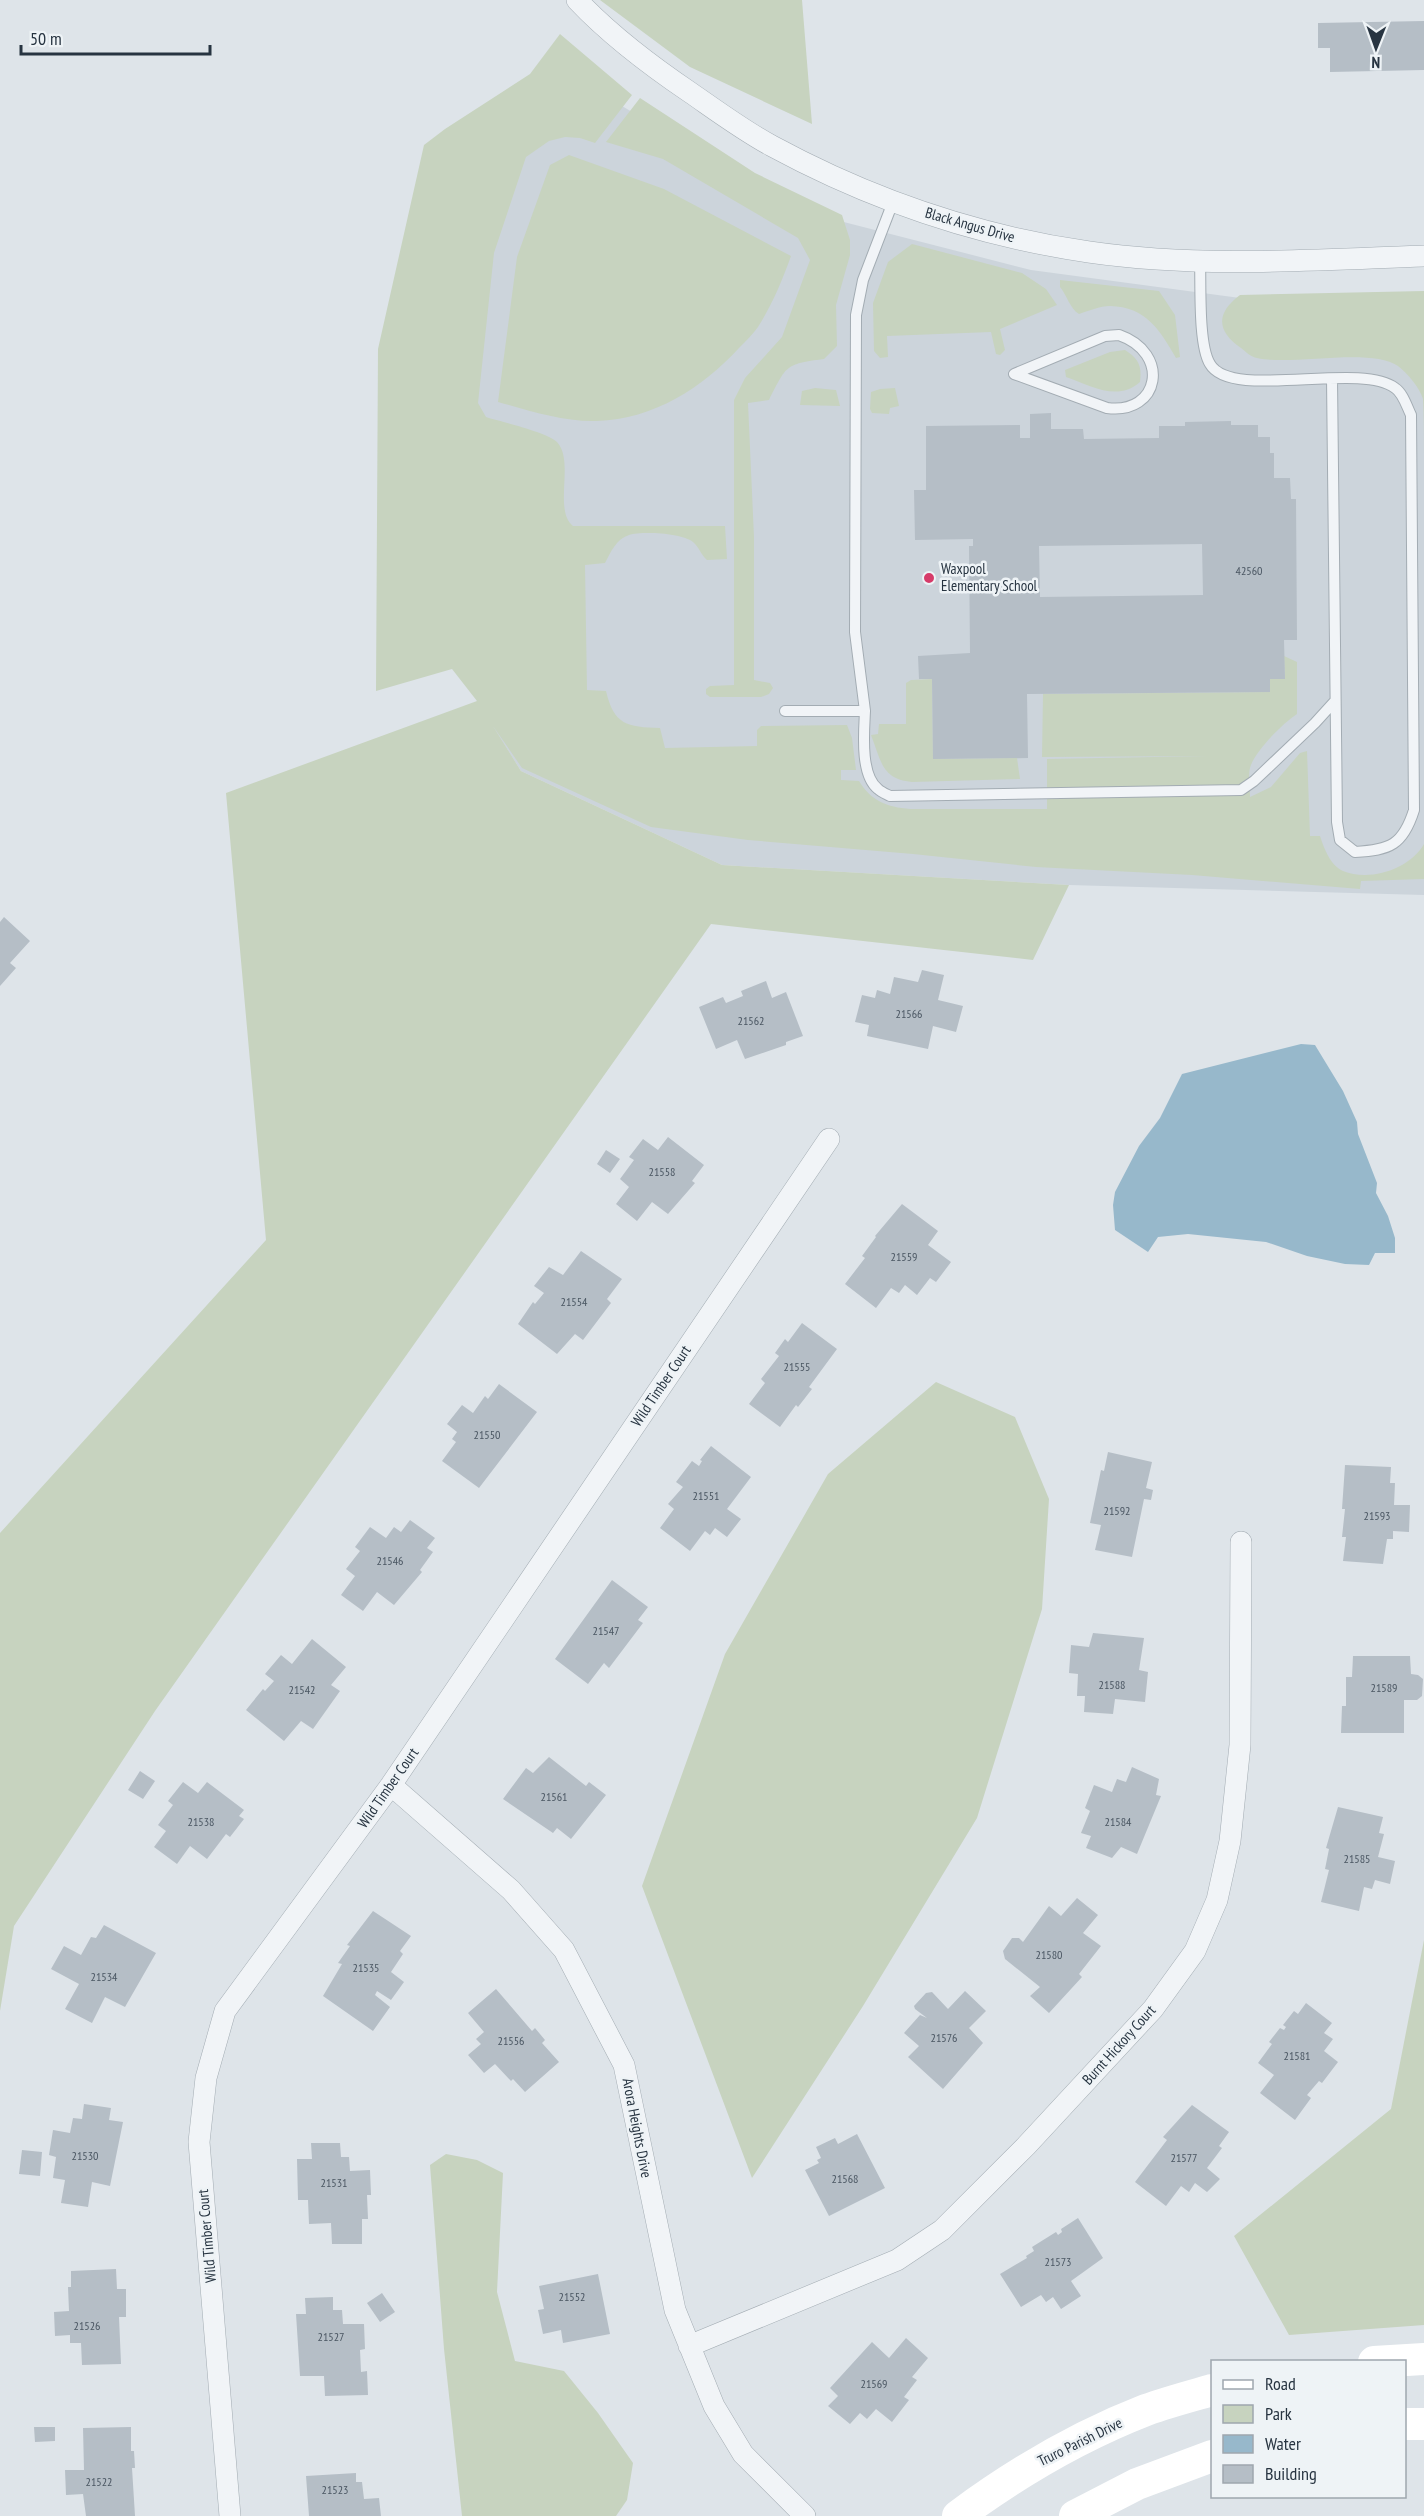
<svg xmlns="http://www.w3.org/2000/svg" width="1424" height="2516" font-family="'PT Sans Narrow',sans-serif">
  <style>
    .built { fill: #ccd4db }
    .green { fill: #c7d3bf }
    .water { fill: #97b8cb }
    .building { fill: #b5bec6; fill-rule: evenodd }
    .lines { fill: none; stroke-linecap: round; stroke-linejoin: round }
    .lane-casing { stroke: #a3acb3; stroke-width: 12 }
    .street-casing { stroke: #a3acb3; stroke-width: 22 }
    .lane { stroke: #f1f4f7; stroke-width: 10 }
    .street { stroke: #f1f4f7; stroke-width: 21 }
    .secondary { stroke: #fff; stroke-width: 32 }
    .poi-dot { fill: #d63b69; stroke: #eef3f6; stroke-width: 2 }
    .labels { text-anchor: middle; stroke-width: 5; stroke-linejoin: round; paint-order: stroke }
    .number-label { font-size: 12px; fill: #4a5662 }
    .street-label { font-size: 15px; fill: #273441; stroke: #eef3f6 }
    .poi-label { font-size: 15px; fill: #273441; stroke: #eef3f6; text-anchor: start }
  </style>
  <rect width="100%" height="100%" fill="#dee4e9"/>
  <path class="built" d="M559,68L793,209L1031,270L1240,298H1424V895L1069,885L722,865L521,771L477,701L391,402Z"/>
  <path class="green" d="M600,0H802L812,124L690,67Z
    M560,34L632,95L595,143L580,138L565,137L549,141L526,157L494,253L478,403L486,417C502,422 547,432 557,442C575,461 553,510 573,526H725L727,559L707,560C701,555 699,547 693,542C682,533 642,531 629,535C616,539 611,552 605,563L585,565L587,690L606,691C614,725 627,727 660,728L665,748L757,746V730L761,726L847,725L852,738L856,770H841V780L859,781C871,801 887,807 910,809H1047V759L1209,756L1042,757L1043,694L1270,692V679H1285L1284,656L1297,662V714C1283,723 1254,752 1250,768C1248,776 1250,788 1250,797L1271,787L1300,753L1307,751L1310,836H1320C1324,848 1330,865 1343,871C1370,882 1410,869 1424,844V879L1361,881L1360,889L1192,875L1036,867L913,854L748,840L651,827L522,768L493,726L521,771L722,865L1069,885L1033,960L711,924L155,1711L14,1926L0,2011V1533L266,1240L226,793L477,701L452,669L376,691L378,349L424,145L445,129L530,74Z
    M640,98L755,173L842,215L850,240V255L836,305L837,346L824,359C784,364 787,366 769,400L748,403L754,537V680L770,683L773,688L769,694L761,697H710L706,694V689L710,686L734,685V400L745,378L782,337L810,260L798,238L663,159L606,142Z
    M569,155L664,189L791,256C782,281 772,305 758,327C753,334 746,341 739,348C702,388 654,419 597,421C563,422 531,411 498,402L517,257L550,165Z
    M912,244L1022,273L1046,289L1057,305L1000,329L1005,350L1000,355L996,354L991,332L887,336L888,357L880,358L874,351L873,303L888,262Z
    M1060,280L1159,291L1175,315L1180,357L1176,358C1160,330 1146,307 1110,306C1100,306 1088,311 1079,314C1070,309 1067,295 1060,287Z
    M1424,291V454C1424,439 1424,413 1423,399C1420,388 1407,373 1398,366C1371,347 1291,366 1257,358C1251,357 1246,352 1241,348C1216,331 1216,313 1240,295Z
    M1125,350C1139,359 1142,366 1140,382C1117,402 1092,386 1066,377L1065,370L1110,352Z
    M815,388L836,390L840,406L800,405L802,391Z
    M895,388L899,406L890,408L889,414L872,413L870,409L871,392L880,389Z
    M932,679L933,759L1017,758L1020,779L912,782C881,779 881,760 871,735L878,734L879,724H906V683L911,680Z
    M936,1382L1015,1417L1049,1499L1042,1609L977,1818L863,2006L752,2178L642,1886L725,1654L828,1474Z
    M1424,1940V2325L1289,2335L1234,2236L1391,2109Z
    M446,2154L477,2160L503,2173L497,2292L515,2361L564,2371L598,2413L633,2463L627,2500L616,2516H462L444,2349L430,2165Z"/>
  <path class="water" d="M1301,1044L1315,1045L1343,1091L1357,1122L1358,1134L1377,1183L1376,1193L1388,1216L1395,1238V1253H1375L1369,1265L1345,1264L1307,1256L1266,1242L1188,1234L1158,1237L1148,1252L1115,1230L1113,1205L1115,1192L1139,1146L1160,1118L1182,1074Z"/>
  <path class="building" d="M1424,21V70L1330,72V48H1318V23Z
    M1051,413V429H1083L1084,439L1159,438V426H1185V422L1231,421V425H1258V437H1270V453H1274V478H1290L1291,499H1296L1297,640H1284L1285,679H1270V692L1027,694L1028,758L933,759L932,679H919L918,656L970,653L969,546H973V539L915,540L914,490H926V426L1020,425V438H1030V414ZM1202,544L1203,595L1040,597L1039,546Z
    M4,917L30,941L10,963L16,968L0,986V922Z
    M922,970L944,975L938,1000L963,1006L956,1032L933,1026L928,1049L867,1036L869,1025L855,1022L862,995L875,998L877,990L890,994L894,977L918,982Z
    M766,981L772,998L786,992L803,1036L786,1042V1045L745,1059L737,1040L716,1049L699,1007L723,997L726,1003L743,996L741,991Z
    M668,1137L704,1165L692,1181L695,1183L668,1214L652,1202L637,1221L616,1204L629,1187L620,1179L634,1160L629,1157L643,1139L658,1150Z
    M606,1150L620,1159L610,1173L597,1164Z
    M902,1204L938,1231L928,1245L951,1262L936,1282L930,1278L917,1295L905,1285L899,1293L891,1288L876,1308L845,1284L865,1258L862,1256L876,1237L875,1236Z
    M581,1251L622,1279L607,1299L611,1303L583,1340L575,1334L557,1354L518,1324L533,1302L535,1304L544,1293L534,1286L549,1267L563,1275Z
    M802,1323L837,1349L809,1387L812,1389L798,1407L796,1405L780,1427L749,1404L765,1383L761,1379L779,1356L775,1353L785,1339L788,1342Z
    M499,1384L537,1412L479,1488L442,1461L456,1442L452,1439L457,1432L447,1424L462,1405L473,1413L485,1396L488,1399Z
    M711,1446L751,1477L727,1509L741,1519L727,1537L715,1528L710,1535L705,1531L690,1551L660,1528L674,1509L668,1504L683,1487L676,1482L692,1461L699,1466L702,1461L700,1460Z
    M1108,1452L1152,1462L1146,1488L1153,1490L1151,1500L1144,1499L1132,1557L1095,1550L1101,1525L1090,1523L1101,1470L1104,1471Z
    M1345,1465L1391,1467L1390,1483H1395L1394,1505H1410L1409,1532L1393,1531V1539H1387L1383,1564L1343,1561L1346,1537H1342L1345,1509H1342Z
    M410,1520L435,1538L427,1548L433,1552L420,1570L422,1572L394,1605L377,1592L363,1611L341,1595L355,1576L346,1569L360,1551L355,1547L370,1527L386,1538L394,1527L401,1532Z
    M612,1580L648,1607L638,1620L643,1623L609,1668L604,1663L588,1684L555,1659Z
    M1093,1633L1144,1638L1139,1670L1148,1672L1145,1702L1115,1699L1113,1714L1084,1712L1085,1696H1077L1078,1674L1069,1673L1071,1645L1089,1647Z
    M312,1639L346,1667L331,1685L340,1691L313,1729L301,1721L284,1741L246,1710L263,1689L265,1691L274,1681L265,1674L281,1655L292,1664Z
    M1353,1656H1410L1411,1674L1418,1675L1423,1679L1422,1696L1417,1700H1404V1733H1341L1342,1706H1346V1677H1352Z
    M549,1757L586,1786L589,1782L606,1795L571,1839L557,1828L553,1833L503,1799L526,1768L533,1773Z
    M1132,1767L1159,1779L1156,1795L1161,1796L1137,1854L1121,1847L1112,1858L1086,1848L1091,1836L1081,1833L1090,1811L1085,1808L1094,1785L1112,1792L1117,1779L1126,1782Z
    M140,1771L155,1781L143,1799L128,1790Z
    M183,1782L198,1793L207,1782L244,1810L239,1816L244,1819L230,1837L226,1834L207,1859L190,1846L177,1864L154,1847L166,1831L158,1825L173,1805L168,1801Z
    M1338,1807L1383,1817L1379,1833L1384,1834L1378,1857L1395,1861L1390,1884L1375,1880L1372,1889L1364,1887L1359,1911L1321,1902L1329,1870L1325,1869L1329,1849L1326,1848Z
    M1077,1898L1098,1915L1083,1933L1101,1946L1079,1974L1082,1977L1049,2013L1030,1996L1040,1987L1005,1959L1003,1951L1012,1938H1019L1023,1942L1049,1906L1061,1916Z
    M373,1911L411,1936L400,1951L403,1954L391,1972L404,1982L391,2000L377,1991L375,1995L390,2007L373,2031L323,1996L342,1964L338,1963L350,1946L347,1945Z
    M104,1925L156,1953L125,2007L105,1997L92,2023L65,2009L79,1984L51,1969L64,1946L81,1955L91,1937L96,1938Z
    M496,1989L532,2031L535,2028L545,2040L542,2043L559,2062L525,2092L513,2079L511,2081L495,2064L484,2073L468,2055L481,2044L476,2039L484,2032L468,2013Z
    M965,1991L986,2011L969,2028L983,2043L943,2089L908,2057L919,2046L904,2033L920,2015L927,2018L915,2009L914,2006L926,1993L932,1992L948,2009Z
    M1306,2003L1332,2023L1324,2033L1333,2039L1324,2051L1338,2062L1322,2083L1319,2081L1307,2095L1311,2098L1295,2120L1260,2093L1274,2075L1258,2063L1272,2044L1269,2042L1280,2028L1284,2030L1286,2027L1283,2025L1294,2011L1298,2014Z
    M84,2104L111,2108L109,2120L123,2122L110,2186L92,2182L88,2207L61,2203L65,2180L53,2178L56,2157L49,2155L53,2130L70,2133L73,2118L82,2119Z
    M1192,2105L1229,2132L1219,2146L1222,2148L1207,2168L1220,2179L1207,2192L1195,2183L1189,2192L1181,2186L1166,2206L1135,2182L1167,2140L1163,2137Z
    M857,2134L885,2188L829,2216L805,2170L819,2163L817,2160L821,2158L816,2147L835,2138L838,2144Z
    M311,2143H340L341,2157H349L350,2171L370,2170L371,2195H367L368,2219H362V2244H332L331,2223L309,2224L308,2200H298L297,2159H312Z
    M22,2150L42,2152L40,2176L19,2174Z
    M1078,2218L1103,2258L1071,2281L1081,2296L1061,2309L1053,2297L1046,2302L1041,2295L1021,2307L1000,2274L1027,2258L1026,2256L1034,2251L1032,2247L1056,2232L1058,2235L1062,2232L1061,2229Z
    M116,2269L117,2289H126V2317H119L121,2364L82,2365L81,2343H70V2335L55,2336L54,2312L69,2311L68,2287H71V2271Z
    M598,2274L610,2334L563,2343L561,2330L543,2334L538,2310L544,2309L539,2286Z
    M382,2293L395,2312L380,2322L367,2303Z
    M333,2297V2310H342L343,2324H364L365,2349L360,2350L361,2372L367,2371L368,2395L325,2396L324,2376H300L296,2314H306L305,2298Z
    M906,2338L928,2358L912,2377L917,2380L904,2397L909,2400L892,2422L876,2409L867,2419L860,2413L850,2424L828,2406L838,2396L830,2388L872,2342L889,2358Z
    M34,2427H55V2441L35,2442Z
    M131,2427V2451H134L135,2468H132L135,2516H86L83,2494L66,2495L65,2470H84L83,2428Z
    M356,2473V2482H362L364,2499L379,2498L381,2516H309L306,2476Z"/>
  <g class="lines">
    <g class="lane-casing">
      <path id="lane" d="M1200,260C1201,283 1198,345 1210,364C1231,401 1360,361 1395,388C1403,393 1407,407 1411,415L1414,810C1403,845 1390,850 1355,852L1340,840L1337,822L1332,379
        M1119,335C1171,353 1160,415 1107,408L1014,374L1105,336Z
        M785,711H865L855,632L856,315L863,280L893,202
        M865,711C864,732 860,775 878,789C881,792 886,794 890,796L1241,790L1254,781L1315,723L1335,701"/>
    </g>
    <g class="street-casing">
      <path id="street" d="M577,0C610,35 651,66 691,93C717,111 744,131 772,146C870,199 978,236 1089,252C1199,268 1313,260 1424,256
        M391,1785L511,1890L564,1950L624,2065L675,2310L714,2406L743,2454L805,2516
        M689,2346L897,2260L942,2230L1026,2146L1153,2009L1195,1951L1217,1900L1230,1841L1240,1745L1241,1542
        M230,2516L199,2142L206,2078L225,2011L391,1785L829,1139"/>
    </g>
    <use href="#lane" class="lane"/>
    <use href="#street" class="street"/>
    <path class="secondary" d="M1374,2362L1424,2359
      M1404,2424H1424
      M958,2516C1016,2473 1079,2436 1146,2410C1168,2402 1191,2396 1212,2390
      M1075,2516L1137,2484L1212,2456"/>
  </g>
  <circle class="poi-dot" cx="929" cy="578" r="6"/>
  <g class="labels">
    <g class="number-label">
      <text x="1249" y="575">42560</text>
      <text x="909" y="1018">21566</text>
      <text x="751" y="1025">21562</text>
      <text x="662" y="1176">21558</text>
      <text x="904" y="1261">21559</text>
      <text x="574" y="1306">21554</text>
      <text x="797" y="1371">21555</text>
      <text x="487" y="1439">21550</text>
      <text x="706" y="1500">21551</text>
      <text x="1117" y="1515">21592</text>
      <text x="1377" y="1520">21593</text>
      <text x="390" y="1565">21546</text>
      <text x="606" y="1635">21547</text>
      <text x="1112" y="1689">21588</text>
      <text x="1384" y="1692">21589</text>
      <text x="302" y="1694">21542</text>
      <text x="554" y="1801">21561</text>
      <text x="201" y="1826">21538</text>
      <text x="1118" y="1826">21584</text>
      <text x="1357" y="1863">21585</text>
      <text x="1049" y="1959">21580</text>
      <text x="366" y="1972">21535</text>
      <text x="104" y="1981">21534</text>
      <text x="944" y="2042">21576</text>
      <text x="511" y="2045">21556</text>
      <text x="1297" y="2060">21581</text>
      <text x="85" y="2160">21530</text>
      <text x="1184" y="2162">21577</text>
      <text x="845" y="2183">21568</text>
      <text x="334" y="2187">21531</text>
      <text x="1058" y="2266">21573</text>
      <text x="572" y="2301">21552</text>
      <text x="87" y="2330">21526</text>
      <text x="331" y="2341">21527</text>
      <text x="874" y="2388">21569</text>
      <text x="99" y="2486">21522</text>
      <text x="335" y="2494">21523</text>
    </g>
    <g class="street-label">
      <text transform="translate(970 225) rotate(16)" y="5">Black Angus Drive</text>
      <text transform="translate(661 1386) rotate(-56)" y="5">Wild Timber Court</text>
      <text transform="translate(388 1788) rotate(-55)" y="5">Wild Timber Court</text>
      <text transform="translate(1119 2045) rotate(-48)" y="5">Burnt Hickory Court</text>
      <text transform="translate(637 2128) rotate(79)" y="5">Arora Heights Drive</text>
      <text transform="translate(207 2236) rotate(-95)" y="5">Wild Timber Court</text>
      <text transform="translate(1080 2442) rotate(-26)" y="5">Truro Parish Drive</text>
    </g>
    <g class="poi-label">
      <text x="941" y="574">Waxpool<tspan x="941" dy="17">Elementary School</tspan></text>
    </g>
  </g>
  <rect x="1211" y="2360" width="195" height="138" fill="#eef3f6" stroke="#9ea7ae" stroke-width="1.5"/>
  <rect x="1223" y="2380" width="30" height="9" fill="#ffffff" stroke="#9ea7ae" stroke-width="1.5"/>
  <text x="1265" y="2390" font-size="18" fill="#273441">Road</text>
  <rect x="1223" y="2405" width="30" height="18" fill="#c7d3bf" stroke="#9ea7ae" stroke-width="1.5"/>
  <text x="1265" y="2420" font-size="18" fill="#273441">Park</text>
  <rect x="1223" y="2435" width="30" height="18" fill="#97b8cb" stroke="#9ea7ae" stroke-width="1.5"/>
  <text x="1265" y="2450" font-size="18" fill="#273441">Water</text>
  <rect x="1223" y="2465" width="30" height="18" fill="#b5bec6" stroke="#9ea7ae" stroke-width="1.5"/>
  <text x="1265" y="2480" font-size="18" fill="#273441">Building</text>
  <g transform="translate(1376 48) rotate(181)" stroke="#eef3f6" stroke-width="4.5" paint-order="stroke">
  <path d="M0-4.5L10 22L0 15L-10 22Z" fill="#273441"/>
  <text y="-9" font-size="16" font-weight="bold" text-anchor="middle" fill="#273441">N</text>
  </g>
  <path d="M21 45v9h189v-9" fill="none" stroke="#273441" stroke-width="3"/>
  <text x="30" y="45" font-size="18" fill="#273441" stroke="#eef3f6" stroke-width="4.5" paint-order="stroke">50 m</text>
</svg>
